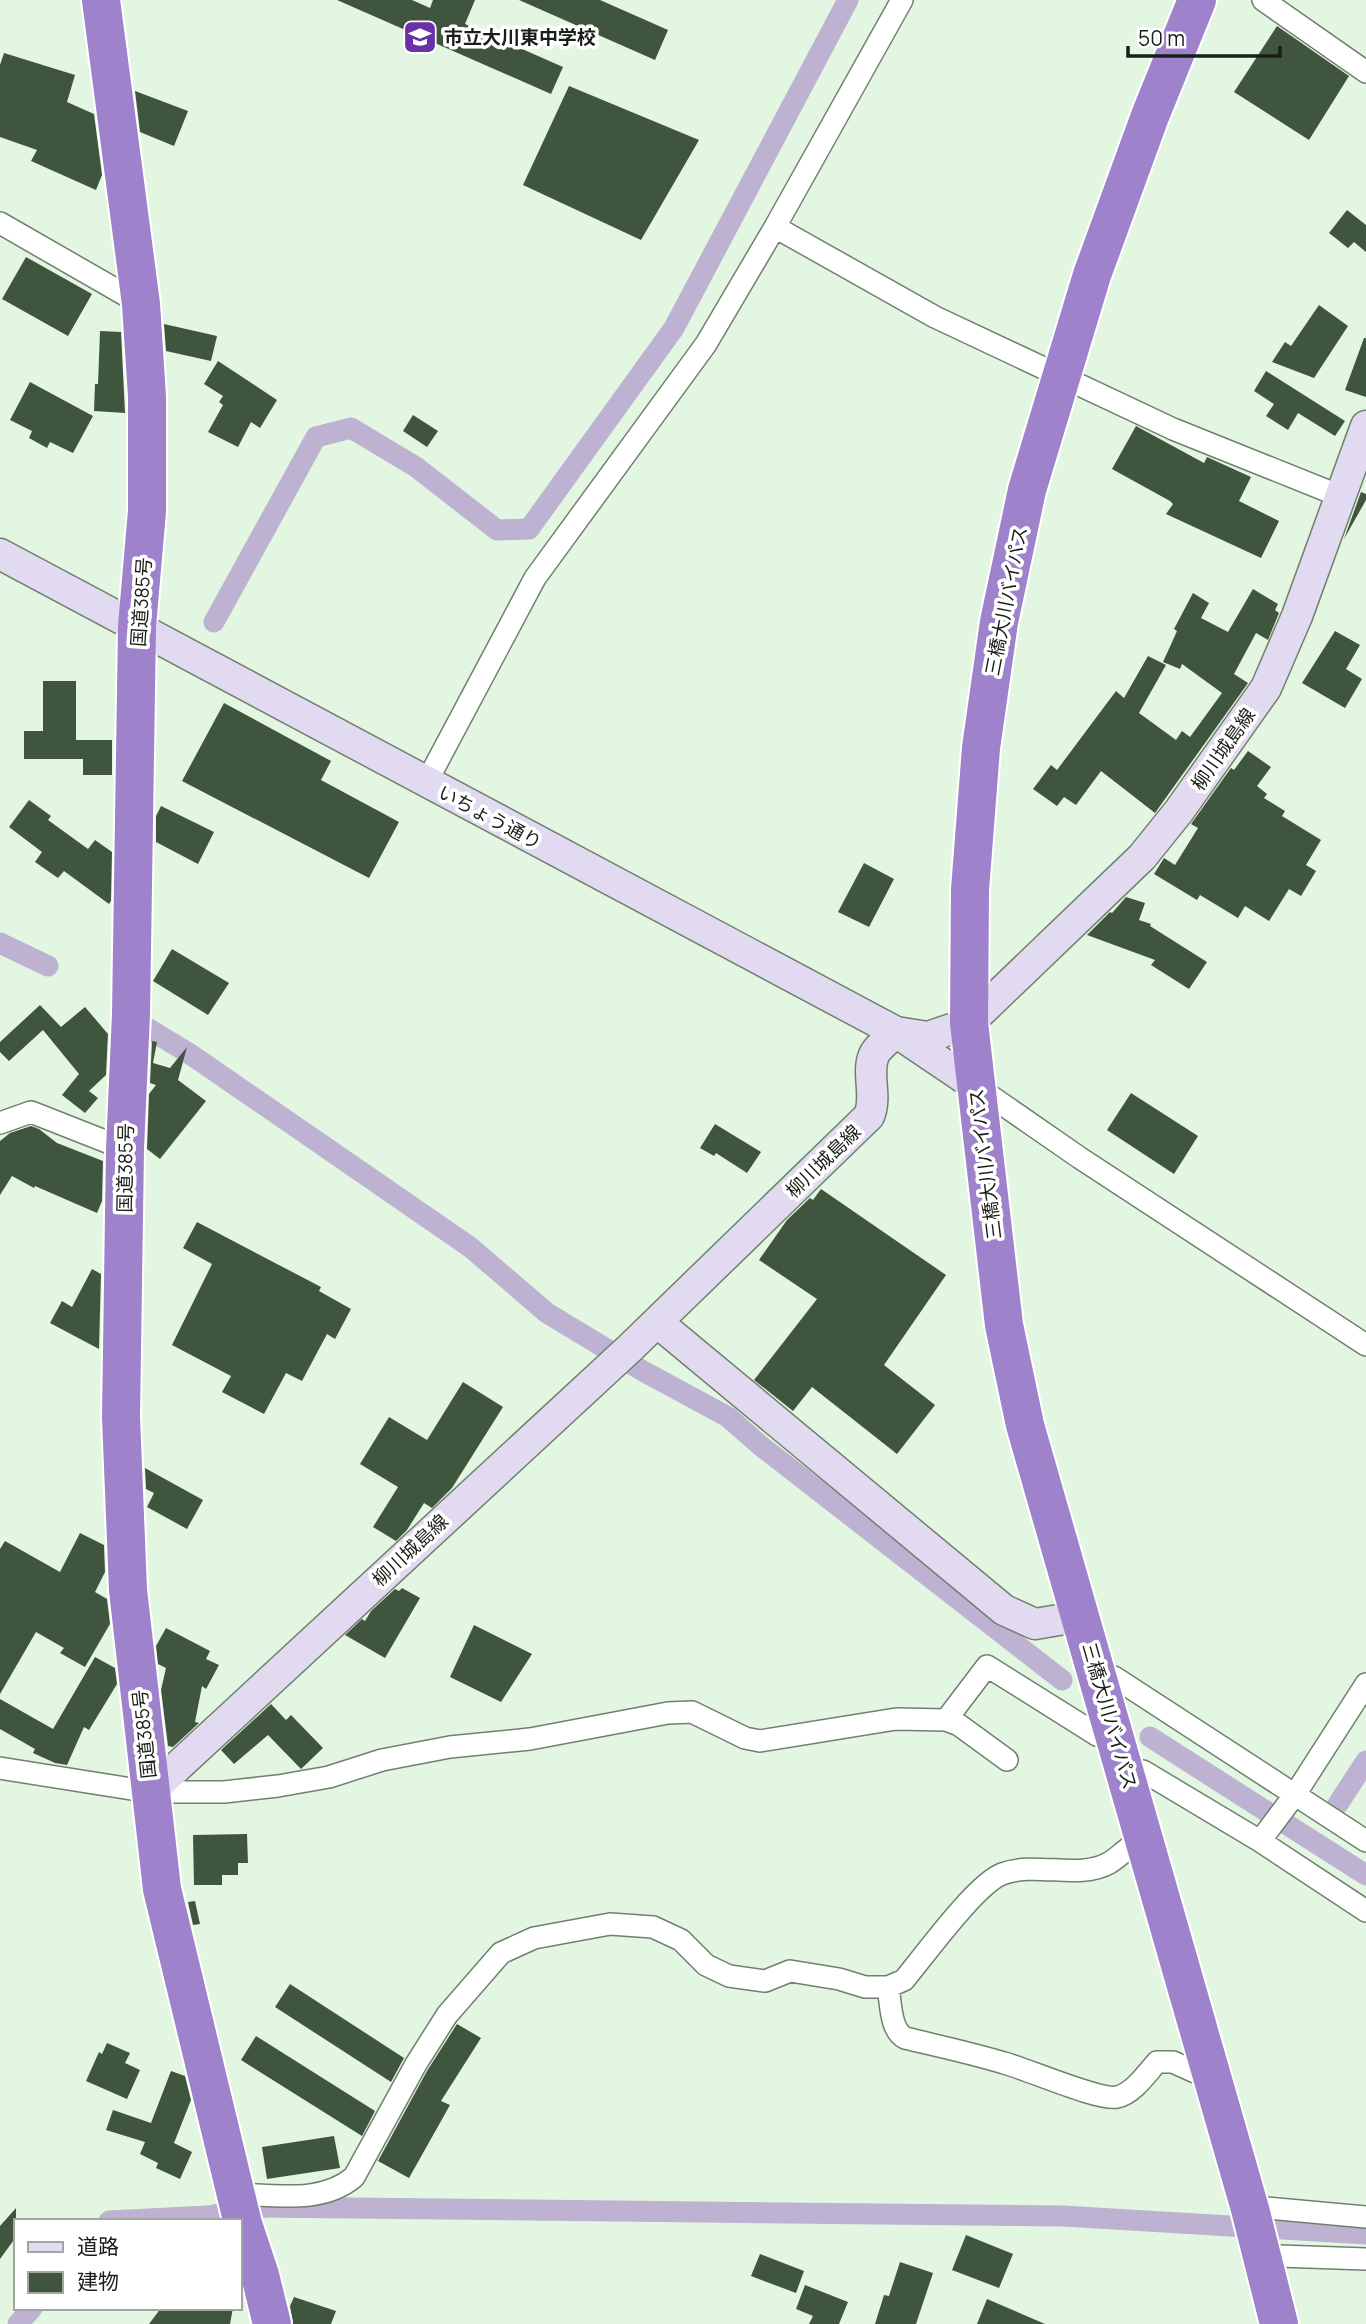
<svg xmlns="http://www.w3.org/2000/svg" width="1366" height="2324" font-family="Manrope,'Noto Sans JP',sans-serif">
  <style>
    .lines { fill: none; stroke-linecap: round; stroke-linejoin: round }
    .canal { stroke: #bdb2d1; stroke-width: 21 }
    .building { fill: #40553e }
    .street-casing { stroke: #70806e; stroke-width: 24 }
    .secondary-casing { stroke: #70806e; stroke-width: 33 }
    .highway-casing { stroke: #fff; stroke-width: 42 }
    .street { stroke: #fff; stroke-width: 21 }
    .secondary { stroke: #e2daf0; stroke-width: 30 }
    .highway { stroke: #9f82cc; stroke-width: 38 }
    .labels { text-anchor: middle; stroke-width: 7; stroke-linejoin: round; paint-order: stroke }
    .poi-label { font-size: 19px; font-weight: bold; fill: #191f18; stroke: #fff; text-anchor: start }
    .street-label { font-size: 19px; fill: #191f18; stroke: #fff }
  </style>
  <rect width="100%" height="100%" fill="#e3f6e1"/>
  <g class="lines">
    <path class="canal" d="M214,622L316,437L351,428L416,467L497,530L529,529L674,328L848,0
      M0,943L48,966
      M139,1023L190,1054L470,1247L547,1313L643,1371L728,1417L761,1446L1062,1680
      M1150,1737L1366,1875
      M1338,1804L1366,1761
      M109,2221L208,2216L259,2207L1063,2216L1366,2234
      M18,2324L32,2308"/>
  </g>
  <path class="building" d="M337,0H412L430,8L433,0H475L465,24L563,67L551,94Z
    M519,0H600L668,30L655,60Z
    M1277,26L1349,76L1309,140L1234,92Z
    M4,53L75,75L67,102L94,114L102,175L96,190L31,161L37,150L0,137V65Z
    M569,86L699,140L641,240L523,185Z
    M135,91L188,111L174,146L140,132Z
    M1347,210L1366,225V252L1354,242L1348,248L1329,233Z
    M26,257L92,294L68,336L2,299Z
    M1319,305L1348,326L1314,378L1272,362L1285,342L1291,346Z
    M164,324L217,336L211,361L166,351Z
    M100,331L121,332L125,413L94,411L95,384H98Z
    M1364,338H1366V397L1345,390Z
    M218,361L277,400L260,428L251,422L238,447L208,432L223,405L219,402L223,396L204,384Z
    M1266,371L1345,421L1335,436L1298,413L1288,430L1266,416L1274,404L1254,391Z
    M30,382L93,416L73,453L50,442L47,448L29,438L32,431L10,420Z
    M413,415L438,431L427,447L403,431Z
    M1136,426L1204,463L1207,457L1251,477L1239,501L1279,521L1261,558L1166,514L1173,504L1170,501L1112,469Z
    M1361,492L1366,494V500L1344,539Z
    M1253,589L1278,604L1275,610L1279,613L1268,640L1256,633L1234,674L1248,683L1155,813L1101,771L1076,805L1064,797L1057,806L1033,789L1051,765L1057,770L1116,691L1124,698L1148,656L1166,665L1139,713L1176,740L1182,731L1190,737L1222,693L1182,664L1180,669L1163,662L1177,631L1174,629L1193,593L1209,603L1201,618L1228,632Z
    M1335,631L1360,645L1346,669L1362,679L1345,708L1302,683Z
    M43,681H76V740H112V775H83V759H24V731H43Z
    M224,703L331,761L321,780L399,822L369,878L182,781Z
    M1248,751L1271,767L1257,786L1267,794L1264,798L1285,811L1282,816L1321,840L1306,865L1316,871L1301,896L1289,889L1269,921L1245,906L1238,918L1200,895L1197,900L1154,874L1164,858L1175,865L1198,828L1191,824L1231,768L1234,770Z
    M29,800L51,816L48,820L88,849L95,840L112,852L111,901L109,904L64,871L58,878L35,862L42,852L9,827Z
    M161,806L214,832L198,864L156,842V816Z
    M864,863L894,879L869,927L838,912Z
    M1126,897L1145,903L1139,920L1151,924L1150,926L1207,962L1189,989L1151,965L1155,960L1087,935L1110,912L1112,913Z
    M172,949L229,983L208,1015L153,981Z
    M40,1005L61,1027L85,1007L108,1034L106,1075L89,1091L98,1098L85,1113L62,1095L79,1074L43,1030L9,1061L0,1052V1042Z
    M152,1041L157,1042L153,1063L170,1068L187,1047L178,1080L206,1101L160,1159L147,1149L149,1094L156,1085L150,1083Z
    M1131,1093L1198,1136L1174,1174L1107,1130Z
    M715,1124L761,1152L747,1173L716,1153L714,1156L700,1148Z
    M31,1126L39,1129L57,1143L103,1161L102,1201L97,1213L35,1186L34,1188L12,1176L0,1195V1141L10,1133Z
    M821,1189L946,1275L884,1365L935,1405L897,1454L812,1387L793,1411L754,1380L817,1299L759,1260L787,1220L810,1198L813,1200Z
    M197,1222L321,1287L319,1291L351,1309L335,1339L327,1334L302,1381L286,1373L264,1414L222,1392L231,1376L172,1345L212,1264L183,1248Z
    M92,1269L101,1274L99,1349L50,1323L62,1301L72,1307Z
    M463,1382L503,1407L452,1488L432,1508L424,1503L407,1530L396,1541L373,1527L398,1487L360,1464L389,1417L427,1440Z
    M145,1468L203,1500L187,1529L147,1507L154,1493L146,1489Z
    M80,1533L104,1545L105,1572L95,1592L107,1599L110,1624L85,1667L60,1653L64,1648L36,1632L0,1694V1549L5,1541L60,1572Z
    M402,1588L420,1598L385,1658L345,1635L362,1619L365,1621L371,1611L395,1589L399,1591Z
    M474,1625L532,1654L501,1702L450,1677Z
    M166,1628L210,1651L206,1659L219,1665L206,1689L202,1686L195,1722L199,1723L173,1747L168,1746L161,1690L166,1668L158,1664L156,1646Z
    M95,1657L115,1668L117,1684L89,1730L84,1727L67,1765L55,1763L33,1753L35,1749L0,1729V1699L53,1729Z
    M271,1704L286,1720L291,1715L323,1748L301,1769L268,1735L234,1764L221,1750Z
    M247,1834L248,1863H238V1875H222V1885H194L193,1835Z
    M195,1901L200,1924L193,1925L188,1902Z
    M290,1984L404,2058L391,2082L275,2007Z
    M457,2024L481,2038L441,2101L450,2105L409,2178L378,2161L427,2071Z
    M256,2036L375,2111L362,2136L241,2060Z
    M107,2043L130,2053L125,2063L140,2070L127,2099L86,2081L99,2052L102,2054Z
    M171,2071L185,2076L191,2100L174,2143L192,2152L180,2179L156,2168L158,2163L140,2154L145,2142L106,2130L113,2110L151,2123Z
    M334,2136L340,2168L267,2179L262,2147Z
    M16,2208V2237L0,2259V2226Z
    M966,2235L1013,2254L999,2288L952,2270Z
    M760,2254L804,2271L796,2293L751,2276Z
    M900,2262L933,2273L916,2324H875L884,2295L889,2296Z
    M805,2285L848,2302L839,2324H809L813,2316L796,2309Z
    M294,2297L336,2311L331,2324H293L290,2306Z
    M987,2299L1045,2324H977Z
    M161,2308H233L230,2324H149Z"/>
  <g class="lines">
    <g class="street-casing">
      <path id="street" d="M1263,0L1366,72
        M0,223L141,304
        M775,227L935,317L1173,429L1340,496
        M426,783L535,578L706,344L775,227L902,0
        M976,1086L1080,1158L1366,1345
        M0,1123L31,1112L125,1149
        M1114,1677L1366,1841
        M946,1720L987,1666L1097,1735
        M0,1768L150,1792H224L278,1786L329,1777L382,1760L450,1747L530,1739L668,1713L692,1712L745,1738L760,1741L896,1719L946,1720L959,1725L1007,1760
        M1143,1771L1260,1841L1296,1793L1366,1684
        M1260,1841L1366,1911
        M888,1987C891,2003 890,2030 905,2038C938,2046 971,2053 1004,2063C1027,2069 1099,2101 1117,2097C1133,2094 1147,2073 1157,2062H1173L1195,2072
        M236,2194C276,2195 322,2204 354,2177L416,2064L447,2015L501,1953L534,1938L610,1924L653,1927L681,1940L706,1965L729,1976L765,1981L790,1971L839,1979L865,1987H888L904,1980C924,1956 976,1884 1002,1874C1035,1861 1079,1880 1109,1863C1116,1859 1123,1852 1130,1847
        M1267,2208L1366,2217
        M1279,2256L1366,2259"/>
    </g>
    <g class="secondary-casing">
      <path id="secondary" d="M0,554L896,1032L976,1086
        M657,1322L1004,1610L1035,1624L1082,1616
        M150,1792L630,1348L869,1116C878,1096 865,1071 875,1053C880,1045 890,1038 896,1032L928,1037L969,1023L1142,857L1179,811L1266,688L1297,616L1366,426"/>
    </g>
    <g class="highway-casing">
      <path id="highway" d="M101,0L141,304L147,397V511L137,626L131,1014L125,1149L121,1417L128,1590L162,1889L243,2224L260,2275L272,2324
        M1197,0L1150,116L1092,275L1027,490L999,622L981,748L970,890L969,1023L1004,1325L1025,1425L1250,2209L1279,2324"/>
    </g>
    <use href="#street" class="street"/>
    <use href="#secondary" class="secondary"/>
    <use href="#highway" class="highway"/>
  </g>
  <defs>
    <g id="school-square" transform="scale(1.75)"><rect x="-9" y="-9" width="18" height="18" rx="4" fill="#6a32a8" stroke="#fff"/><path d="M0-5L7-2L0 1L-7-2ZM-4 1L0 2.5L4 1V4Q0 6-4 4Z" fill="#fff"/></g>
  </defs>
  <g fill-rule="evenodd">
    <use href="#school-square" x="420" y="37"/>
  </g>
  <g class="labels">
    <g class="poi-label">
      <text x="444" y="44">市立大川東中学校</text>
    </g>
    <g class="street-label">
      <text transform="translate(1006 601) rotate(-79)" y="7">三橋大川バイパス</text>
      <text transform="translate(141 602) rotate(-86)" y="7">国道385号</text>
      <text transform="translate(1223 749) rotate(-55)" y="7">柳川城島線</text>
      <text transform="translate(490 817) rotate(28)" y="7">いちょう通り</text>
      <text transform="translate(823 1161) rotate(-44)" y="7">柳川城島線</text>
      <text transform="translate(985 1164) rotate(-97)" y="7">三橋大川バイパス</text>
      <text transform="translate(125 1168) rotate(-89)" y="7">国道385号</text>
      <text transform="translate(410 1550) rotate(-43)" y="7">柳川城島線</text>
      <text transform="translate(1110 1716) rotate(74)" y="7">三橋大川バイパス</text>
      <text transform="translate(144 1734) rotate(-96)" y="7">国道385号</text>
    </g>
  </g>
  <rect x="14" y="2219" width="228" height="91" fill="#ffffff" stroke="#a3a5a3" stroke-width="2"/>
  <rect x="28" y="2242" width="35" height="10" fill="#e2daf0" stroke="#a3a5a3" stroke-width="2"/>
  <text x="77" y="2254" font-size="21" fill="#191f18">道路</text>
  <rect x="28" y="2272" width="35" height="21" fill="#40553e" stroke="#a3a5a3" stroke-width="2"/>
  <text x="77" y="2289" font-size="21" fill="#191f18">建物</text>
  <path d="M1128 46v10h152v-10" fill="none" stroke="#191f18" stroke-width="3.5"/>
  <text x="1138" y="46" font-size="21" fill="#191f18" stroke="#ffffff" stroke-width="5" paint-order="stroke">50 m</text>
</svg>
